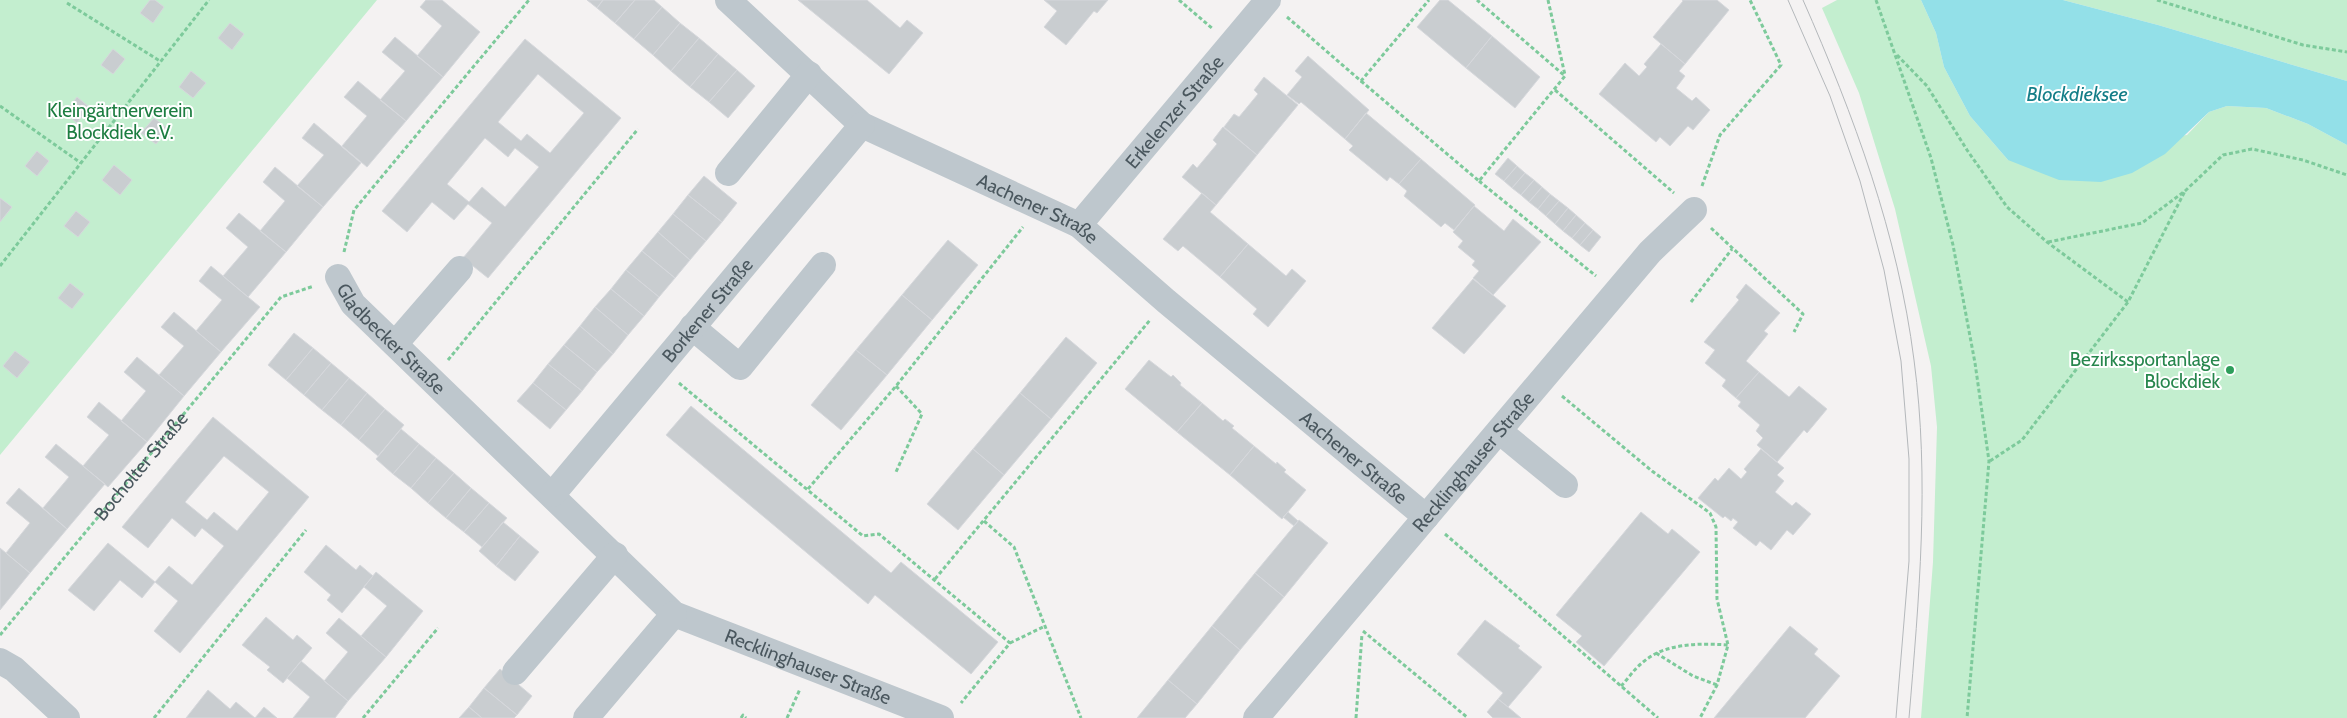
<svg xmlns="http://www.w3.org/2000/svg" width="2347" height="718" font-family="Cabin,sans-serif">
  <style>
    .green { fill: #c3eecf }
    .water { fill: #93e0e8 }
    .building { fill: #c9cdd0; stroke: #d6d8dc; fill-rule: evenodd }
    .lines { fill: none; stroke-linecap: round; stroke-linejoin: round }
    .path { stroke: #7dca9b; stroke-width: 3; stroke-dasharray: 4 2.5; stroke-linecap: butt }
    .minor { stroke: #bec7cd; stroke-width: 26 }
    .tram { stroke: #b4b8bb; stroke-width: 1 }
    .leisure-dot { fill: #2e9e5b; stroke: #fff; stroke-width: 2 }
    .labels { text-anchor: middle; stroke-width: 4; stroke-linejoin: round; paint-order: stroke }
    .park-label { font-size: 19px; fill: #1d7d41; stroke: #fff }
    .street-label { font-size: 19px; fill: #4a575e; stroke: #fff }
    .leisure-label { font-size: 19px; fill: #27864d; stroke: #fff; text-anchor: end }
    .water-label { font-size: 20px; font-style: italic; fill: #147e88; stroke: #fff }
  </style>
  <rect width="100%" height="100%" fill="#f4f2f2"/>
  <path class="green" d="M0,0H377L0,455Z
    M1837,0H1921L1936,33L1944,67L1970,116L2008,160L2187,135L2209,112L2227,106L2266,108L2308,124L2347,145V718H1921L1933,562L1937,427L1931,366L1895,209L1859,93L1822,8Z
    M2063,0H2347V81L2158,25Z"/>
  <path class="water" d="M1921,0H2063L2158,25L2347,81V145L2308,124L2266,108L2227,106L2209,112L2165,154L2132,173L2101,182L2059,180L2008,160L1970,116L1944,67L1936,33Z"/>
  <path class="building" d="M150,0H155L164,7L153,23L140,13Z
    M426,0H442L480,32L443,77L417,56L442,26L420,7Z
    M587,0H603L597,8Z
    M603,0H635L615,23L597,8Z
    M635,0H654L662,7L634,39L615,23Z
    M798,0H867L900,28L907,20L923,33L889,74Z
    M1044,0H1108L1097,13L1094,11L1066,45L1044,27L1057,11Z
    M1440,0H1448L1492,36L1466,68L1417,27Z
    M1682,0H1717L1729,10L1685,64L1653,37L1683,1Z
    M662,7L680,23L653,55L634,39Z
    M230,23L244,34L232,50L218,38Z
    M680,23L699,38L671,71L653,55Z
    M1492,36L1540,77L1515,108L1466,68Z
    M395,37L443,77L406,121L380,100L405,71L382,52Z
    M699,38L718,54L690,87L671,71Z
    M525,39L621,118L488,278L463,258L492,223L468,204L454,220L432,202L407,232L382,211ZM538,74L584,113L550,153L527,134L521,141L498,122ZM485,138L508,157L515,148L539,167L505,207L482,187L469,202L447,184Z
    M1661,44L1685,64L1679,71L1685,76L1676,88L1692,101L1696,97L1710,110L1693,130L1688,126L1670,146L1660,137L1656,142L1599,94L1625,63L1639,76L1647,67L1644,64Z
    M113,49L125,59L113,74L101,65Z
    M718,54L737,70L709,102L690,87Z
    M1308,56L1369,110L1345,139L1301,102L1299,104L1287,95L1302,77L1295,71Z
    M737,70L755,86L728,118L709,102Z
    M191,71L206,83L193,98L179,87Z
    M1264,77L1298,105L1257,155L1224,127L1234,114L1239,117L1258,94L1254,90Z
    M358,81L406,121L367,167L342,146L367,116L344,97Z
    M77,97L89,107L77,123L65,113Z
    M1366,113L1421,159L1399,184L1390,177L1387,181L1349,150L1353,146L1345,139Z
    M154,118L168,129L156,144L141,133Z
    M314,123L361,163L323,207L297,186L324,155L302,138Z
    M1223,127L1257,155L1216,205L1182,177L1193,164L1197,168L1217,144L1213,140Z
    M37,151L49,161L37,176L25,166Z
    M1508,158L1517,166L1504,181L1495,174Z
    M1421,159L1475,205L1454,230L1445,223L1441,227L1404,196L1407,191L1399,184Z
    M114,165L132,180L120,195L102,180Z
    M1517,166L1525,173L1512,188L1504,181Z
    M275,167L323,207L286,252L260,231L285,201L263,182Z
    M1525,173L1534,180L1521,195L1512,188Z
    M704,176L737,203L722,222L688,195Z
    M1534,180L1542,187L1529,202L1521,195Z
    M1542,187L1550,194L1538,209L1529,202Z
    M1202,193L1216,205L1210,212L1248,244L1220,277L1183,246L1178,251L1163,239Z
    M1550,194L1559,201L1546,216L1538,209Z
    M688,195L722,222L706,241L673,214Z
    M0,198L12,207L0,222Z
    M1559,201L1568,208L1555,224L1546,216Z
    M1474,206L1504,231L1513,219L1541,242L1493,295L1473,278L1479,271L1472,265L1475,261L1458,247L1463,241L1453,232Z
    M1568,208L1576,215L1563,231L1555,224Z
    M76,211L90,222L78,237L64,226Z
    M239,213L286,252L248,297L223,276L248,247L226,228Z
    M673,214L706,241L690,260L658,232Z
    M1576,215L1585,223L1572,238L1563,231Z
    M1585,223L1593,230L1580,245L1572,238Z
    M1593,230L1601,237L1589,252L1580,245Z
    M658,232L690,260L675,278L642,251Z
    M948,240L978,265L932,320L902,295Z
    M1248,244L1286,276L1292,269L1306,281L1268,327L1253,314L1257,309L1220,277Z
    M642,251L675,278L659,297L626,270Z
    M211,266L260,307L221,352L196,331L222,300L199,281Z
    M626,270L659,297L644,316L611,289Z
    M1473,279L1506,306L1464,354L1432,328Z
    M70,283L84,294L72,309L58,298Z
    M1746,284L1780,313L1764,331L1768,334L1746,361L1759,372L1736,398L1722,386L1726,380L1705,363L1715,350L1704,342L1739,300L1736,297Z
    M611,289L644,316L628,335L595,307Z
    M902,295L932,320L887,375L856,350Z
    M595,307L628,335L613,354L580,326Z
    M174,312L221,352L184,396L159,375L184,346L161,327Z
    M580,326L613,354L597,372L564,345Z
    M294,333L313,348L286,380L268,365Z
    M1066,337L1097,363L1051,419L1020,393Z
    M564,345L597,372L582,391L548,364Z
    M313,348L331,363L304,395L286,380Z
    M856,350L887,375L841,430L811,405Z
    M15,351L30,362L17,378L3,366Z
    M137,357L184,396L147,442L121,421L146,391L124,372Z
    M1149,360L1171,377L1173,375L1181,383L1180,385L1202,403L1177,432L1125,389Z
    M331,363L349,378L322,410L304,395Z
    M548,364L582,391L566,410L533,383Z
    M1759,372L1789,397L1799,386L1827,409L1807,433L1804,430L1777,462L1757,445L1763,438L1756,431L1760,425L1738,406L1741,402L1736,398Z
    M349,378L367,393L341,425L322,410Z
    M533,383L566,410L550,429L517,401Z
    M367,393L385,409L359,440L341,425Z
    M1020,393L1051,419L1004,475L973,449Z
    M99,402L147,442L108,487L83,466L109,435L87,417Z
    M1202,403L1223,421L1225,419L1234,426L1232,428L1254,446L1230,475L1177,432Z
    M691,406L891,573L901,562L998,642L971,674L875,595L868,604L666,435Z
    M385,409L404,425L378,456L359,440Z
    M213,417L309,497L180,653L154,631L178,601L155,582L169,566L192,585L224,546L202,528L195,537L172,518L148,548L122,527ZM224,456L269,492L237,531L214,512L207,520L185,502Z
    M401,429L419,444L393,474L376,459Z
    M56,444L105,484L67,529L43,508L69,477L45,457Z
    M419,444L436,458L411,488L393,474Z
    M1254,446L1276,464L1277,462L1286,470L1284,472L1306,490L1282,519L1230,475Z
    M973,449L1004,475L958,530L927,504Z
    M1761,449L1784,468L1777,475L1784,481L1775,492L1792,506L1796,502L1811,514L1793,535L1787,530L1771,550L1760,541L1756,546L1733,528L1738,522L1733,518L1731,521L1725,516L1723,518L1698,498L1715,478L1718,481L1729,468L1741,479L1747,472L1744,469Z
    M436,458L454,473L428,503L411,488Z
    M454,473L471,488L446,518L428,503Z
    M19,488L67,529L30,573L6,553L30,523L6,503Z
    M471,488L489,503L464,532L446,518Z
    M489,503L507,518L482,547L464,532Z
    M1288,512L1298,521L1294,526L1283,517Z
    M1641,512L1668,534L1672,529L1700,552L1604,666L1576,642L1582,636L1556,615Z
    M1299,520L1328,543L1284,597L1255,573Z
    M503,522L520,536L496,566L479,551Z
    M520,536L539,552L515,581L496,566Z
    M108,543L155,582L142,598L120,580L94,611L68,590Z
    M326,545L356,570L360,565L373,576L342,613L327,600L331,595L304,572Z
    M0,548L30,573L0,610Z
    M376,572L423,611L386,657L361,636L387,606L364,587Z
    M1255,573L1284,597L1240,650L1212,626Z
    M266,617L293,640L297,635L312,648L283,683L267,670L270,667L242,645Z
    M339,618L386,657L348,701L324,681L348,652L326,633Z
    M1485,620L1520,646L1518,648L1542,667L1508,707L1498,699L1503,693L1457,654Z
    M1212,626L1240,650L1197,704L1168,680Z
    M1790,626L1818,649L1814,654L1840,676L1805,718H1714Z
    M301,661L348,701L335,718H293L310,697L287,678Z
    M500,669L532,696L517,715L484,688Z
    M1168,680L1197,704L1185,718H1137Z
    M484,688L517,715L514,718H482L469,707Z
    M208,690L230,709L236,702L255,718H186Z
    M1498,699L1508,707L1521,718H1493L1487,712Z
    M264,707L277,718H255Z
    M469,707L482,718H459Z"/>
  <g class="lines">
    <g class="path">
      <path d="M1179,0L1213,29"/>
      <path d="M1548,0L1565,75"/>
      <path d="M1876,0L1931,158L1953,245L1975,363L1989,461L1967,718"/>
      <path d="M2157,0L2303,45L2347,52"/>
      <path d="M67,3L160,61"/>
      <path d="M1287,17L1361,81L1429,0"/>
      <path d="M1897,55L1927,86L1967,150L2007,207L2047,242L2128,302"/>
      <path d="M1361,81L1479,181L1565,76L1477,0"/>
      <path d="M1555,90L1674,193"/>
      <path d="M0,106L81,163"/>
      <path d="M1479,181L1596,276"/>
      <path d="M1702,186L1720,135L1781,65L1750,0"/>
      <path d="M1711,228L1803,314L1794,332"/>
      <path d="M2048,242L2142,223L2185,191L2223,155L2252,149L2303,160L2347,175"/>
      <path d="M344,252L354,210L529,0"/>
      <path d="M0,266L209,0"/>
      <path d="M1691,302L1732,249"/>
      <path d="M448,360L638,129"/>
      <path d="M679,383L863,536L879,534L1010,643L961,703"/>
      <path d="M896,386L922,414L896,472"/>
      <path d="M1562,396L1652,471L1710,513L1716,527L1717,599L1728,645L1717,685L1700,718"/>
      <path d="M1990,461L2022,440L2128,302L2185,191"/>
      <path d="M808,489L896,386L1023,227"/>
      <path d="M984,521L1014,547L1081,718"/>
      <path d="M1445,534L1658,718"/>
      <path d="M935,579L1150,320"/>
      <path d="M1363,631L1468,718"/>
      <path id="s1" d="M0,635L281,297L314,286"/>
      <path d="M1010,643L1045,626"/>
      <path d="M1656,653L1693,676L1717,685"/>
      <path d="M1621,686C1628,679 1634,669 1642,663C1664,643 1699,643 1728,645"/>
      <path d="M154,718L306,530"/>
      <path d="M363,718L438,628"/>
      <path d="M741,718L743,715L746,718"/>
      <path d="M787,718L800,689"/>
      <path d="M1356,718L1362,634"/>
    </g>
    <g class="minor">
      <path id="s2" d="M728,0L862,125L1079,225L1166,301L1426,517"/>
      <path d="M728,173L809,74"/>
      <path id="s3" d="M1079,225L1268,0"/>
      <path id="s4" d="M338,277L353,304L674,614L941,718"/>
      <path d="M692,327L740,367L823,265"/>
      <path d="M395,344L460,269"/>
      <path d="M1499,431L1565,485"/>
      <path id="s5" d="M553,494L862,125"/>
      <path d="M0,661L14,669L67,718"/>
      <path d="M515,672L615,555"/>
      <path d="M586,718L674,614"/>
      <path id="s6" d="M1256,718L1650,252L1694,210"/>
    </g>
    <path class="tram" d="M1788,0L1830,96L1860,181L1884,270L1901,361L1909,459V561L1896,718
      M1803,0C1854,116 1898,234 1914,360C1930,480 1919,598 1909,718"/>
  </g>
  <circle class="leisure-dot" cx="2230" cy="370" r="5"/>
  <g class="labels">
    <g class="park-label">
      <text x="120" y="117">Kleingärtnerverein<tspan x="120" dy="22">Blockdiek e.V.</tspan></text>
    </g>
    <g class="street-label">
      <text dy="7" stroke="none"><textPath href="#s3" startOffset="148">Erkelenzer Straße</textPath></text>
      <text dy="7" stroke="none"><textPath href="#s2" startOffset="378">Aachener Straße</textPath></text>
      <text dy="7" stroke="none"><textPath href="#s5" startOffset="240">Borkener Straße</textPath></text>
      <text dy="7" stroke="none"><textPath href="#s4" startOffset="82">Gladbecker Straße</textPath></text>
      <text dy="7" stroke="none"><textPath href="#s2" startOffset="782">Aachener Straße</textPath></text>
      <text dy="7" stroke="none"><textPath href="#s6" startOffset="336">Recklinghauser Straße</textPath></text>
      <text dy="7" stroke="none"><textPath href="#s1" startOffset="220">Bocholter Straße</textPath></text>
      <text dy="7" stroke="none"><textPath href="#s4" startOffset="621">Recklinghauser Straße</textPath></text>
    </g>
    <g class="leisure-label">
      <text x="2220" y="366">Bezirkssportanlage<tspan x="2220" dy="22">Blockdiek</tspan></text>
    </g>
    <g class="water-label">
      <text x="2077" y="101">Blockdieksee</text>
    </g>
  </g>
</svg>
